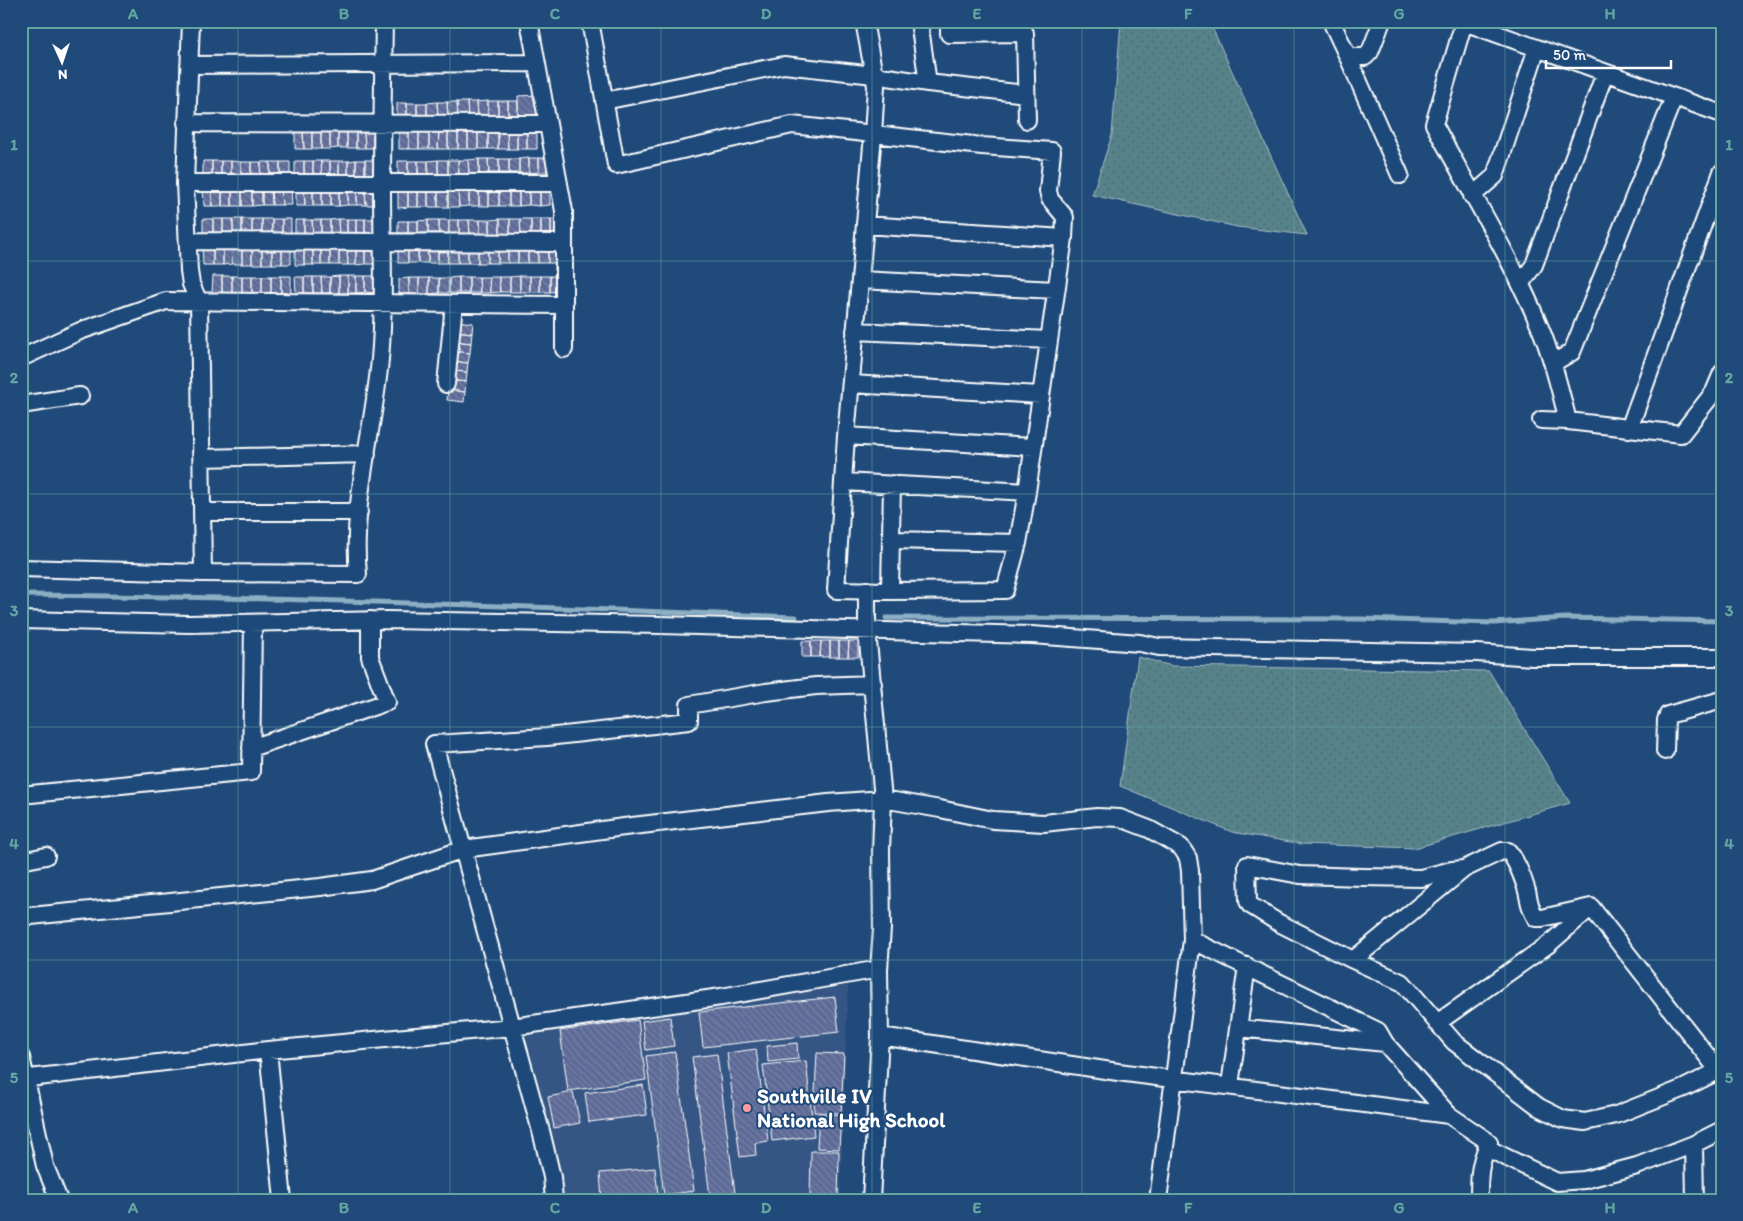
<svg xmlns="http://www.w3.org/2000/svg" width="1743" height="1221" font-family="Itim,sans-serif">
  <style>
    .built { fill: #365784 }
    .grass { fill: url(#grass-dots); stroke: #abc0c4 }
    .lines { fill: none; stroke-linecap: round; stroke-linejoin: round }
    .stream { stroke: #8dafc3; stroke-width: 5 }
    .building { fill: url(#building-back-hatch); stroke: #fff }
    .street-casing { stroke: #fff; stroke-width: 20 }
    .street { stroke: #1f4a7a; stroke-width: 16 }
    .grid { fill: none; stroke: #63a6a1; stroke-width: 1; stroke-opacity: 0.55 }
    .poi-dot { fill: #ff9aa2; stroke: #1f4a7a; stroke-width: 2 }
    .labels { text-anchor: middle; stroke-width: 4; stroke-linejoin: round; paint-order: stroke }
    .poi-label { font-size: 21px; font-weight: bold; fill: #fff; stroke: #1f4a7a; text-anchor: start }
    .neatline { fill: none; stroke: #63a6a1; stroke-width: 2 }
    .grid-label { font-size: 16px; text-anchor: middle; font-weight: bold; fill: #63a6a1 }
  </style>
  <defs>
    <pattern id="grass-dots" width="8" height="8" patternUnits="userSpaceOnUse" patternTransform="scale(1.25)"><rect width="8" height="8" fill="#57828a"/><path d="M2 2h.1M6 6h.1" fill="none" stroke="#526a6e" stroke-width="1.8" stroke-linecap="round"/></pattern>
    <pattern id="building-back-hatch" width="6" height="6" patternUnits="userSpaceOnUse" patternTransform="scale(1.25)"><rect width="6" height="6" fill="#5d6a96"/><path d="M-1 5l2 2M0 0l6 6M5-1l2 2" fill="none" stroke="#7580a6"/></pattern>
  </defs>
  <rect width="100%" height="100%" fill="#1f4a7a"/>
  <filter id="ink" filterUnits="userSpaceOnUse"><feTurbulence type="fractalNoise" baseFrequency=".02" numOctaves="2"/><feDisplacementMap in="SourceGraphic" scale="10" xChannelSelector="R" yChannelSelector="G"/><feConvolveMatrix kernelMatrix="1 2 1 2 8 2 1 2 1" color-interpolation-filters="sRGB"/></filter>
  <g filter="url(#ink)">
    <path class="built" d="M848,986L840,1200H563L559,1171L526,1034Z"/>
    <path class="grass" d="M1121,21H1209L1307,235L1237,227L1092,195L1112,135Z
      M1138,657L1172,666L1489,671L1570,803L1415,848L1302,844L1232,832L1120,786Z"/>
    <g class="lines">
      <path class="stream" d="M21,595C280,597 538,607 796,617
        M886,618L1360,619L1494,623L1565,618L1722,621"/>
    </g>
    <path class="building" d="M537,95L538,116H518V96Z
      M488,101H498V116H488Z
      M488,101V116L478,117L477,102Z
      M498,101H508V116H498Z
      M508,101H518V116H508Z
      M437,102H447L448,117H438Z
      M437,102L438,117H427V103Z
      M447,102H457L458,117H448Z
      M457,102H467L468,117H458Z
      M467,102H477L478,117H468Z
      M397,103H407V118H397Z
      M407,103H417V118H407Z
      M417,103H427V117L417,118Z
      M399,131H409V149H399Z
      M409,131H419V149H409Z
      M419,131H429V149H419Z
      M429,131H439L438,149H429Z
      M439,131H448V149H438Z
      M448,131H458V149H448Z
      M458,131H468V149H458Z
      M468,131H478V149H468Z
      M478,131H488V149H478Z
      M488,131L498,132V149H488Z
      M507,131H517V149H508Z
      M507,131L508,149H498V132Z
      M517,131H527V149H517Z
      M527,131H537V149H527Z
      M303,132L304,149H295V133Z
      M303,132H312V149H304Z
      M312,132H321V149H312Z
      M321,132H330V149H321Z
      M330,132H338V148L330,149Z
      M338,132H347V148H338Z
      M347,132H356V148H347Z
      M356,132H364L365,148H356Z
      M364,132H373V148H365Z
      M529,158V173H519V159Z
      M529,158H539V172L529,173Z
      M539,158H547V172H539Z
      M479,159V174H469L468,160Z
      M479,159H488L489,173L479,174Z
      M488,159H499V173H489Z
      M499,159H509V173H499Z
      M509,159H519V173H509Z
      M356,160V177H348V161Z
      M356,160H365V177H356Z
      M365,160H374V177H365Z
      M438,160V175H428V161Z
      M438,160H448V174L438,175Z
      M448,160H458L459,174H448Z
      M458,160H468L469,174H459Z
      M203,161H212V178H203Z
      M212,161H221V178H212Z
      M221,161H231V178H221Z
      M231,161L241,162V178H231Z
      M295,161H304V177H295Z
      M304,161H313V177H304Z
      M313,161H321L322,177H313Z
      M321,161H330V177H322Z
      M330,161H339V177H330Z
      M339,161H348V177H339Z
      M398,161H408V175H398Z
      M408,161H418V175H408Z
      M418,161H428V175H418Z
      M241,162H251V178H241Z
      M251,162H261L260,178H251Z
      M261,162H270V178H260Z
      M270,162H280V178H270Z
      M280,162H290V178H280Z
      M529,188H540V206L529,205Z
      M529,188V205L519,206V189Z
      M540,188H550V205L540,206Z
      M252,189V206H242V190Z
      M252,189H262V205L252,206Z
      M262,189H271L272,205H262Z
      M271,189H281L282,205H272Z
      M281,189H291L292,205H282Z
      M304,189L305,206H296V190Z
      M304,189H313V206H305Z
      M313,189H322V206H313Z
      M322,189H331V206H322Z
      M331,189H339V206H331Z
      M339,189H348V205L339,206Z
      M348,189H357V205H348Z
      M357,189H365L366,205H357Z
      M365,189H374V205H366Z
      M469,189H479V206H469Z
      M469,189V206L459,207L458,190Z
      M479,189H489V206H479Z
      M489,189H499V206H489Z
      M499,189H509V206H499Z
      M509,189H519V206H509Z
      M203,190H212V206H204Z
      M212,190H222V206H212Z
      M222,190H232V206H222Z
      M232,190H242V206H232Z
      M408,190H418V207H408Z
      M408,190V207L398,208V191Z
      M418,190H428V207H418Z
      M428,190H438V207H428Z
      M438,190H448V207H438Z
      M448,190H458L459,207H448Z
      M203,219H213V236H203Z
      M213,219H223V236H213Z
      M223,219H233V236H223Z
      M233,219H242V237L233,236Z
      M242,219H252V236L242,237Z
      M252,219H262V236H252Z
      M262,219H272V236H262Z
      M272,219H282V236H272Z
      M282,219H291V236H282Z
      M338,219L339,236H330V220Z
      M338,219H347V236H339Z
      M347,219H356V236H347Z
      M356,219H365V236H356Z
      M365,219H373L374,235L365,236Z
      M500,219V235H490V220Z
      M500,219H510V235H500Z
      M510,219H520L521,235H510Z
      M520,219H531V234L521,235Z
      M531,219H541V234H531Z
      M541,219H551V234H541Z
      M551,219H561V234H551Z
      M295,220H304V236H295Z
      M304,220H312L313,236H304Z
      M312,220H321V236H313Z
      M321,220H330V236H321Z
      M428,220V236H418V221Z
      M428,220H439V236H428Z
      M439,220H449V236H439Z
      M449,220H459V235L449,236Z
      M459,220H469L470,235H459Z
      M469,220H480V235H470Z
      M480,220H490V235H480Z
      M398,221H408V236H398Z
      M408,221H418V236H408Z
      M202,247H213V265H203Z
      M213,247H223V265H213Z
      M223,247H233L232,264L223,265Z
      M233,247H242V264H232Z
      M242,247H252V264H242Z
      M252,247H262V264H252Z
      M262,247H272V264H262Z
      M272,247H282V264H272Z
      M282,247H291V264H282Z
      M321,248V265H313V249Z
      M321,248H330V265H321Z
      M330,248H339V265H330Z
      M339,248H347L348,265H339Z
      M347,248H356V265H348Z
      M356,248H365V264L356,265Z
      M365,248H374V264H365Z
      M295,249H304V265H295Z
      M304,249H313V265H304Z
      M398,249H408V263H398Z
      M408,249H418V263H408Z
      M418,249H428V263H418Z
      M428,249H438V263H428Z
      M438,249H448V263H438Z
      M448,249H458V263H448Z
      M458,249H468V263H458Z
      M468,249H478V263H468Z
      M478,249H488V263H478Z
      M488,249H498V263H488Z
      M498,249H508V263H498Z
      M508,249H518V263H508Z
      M518,249H528V263H518Z
      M528,249H538V263H528Z
      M538,249H548V263H538Z
      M548,249H558L559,263H548Z
      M213,276H222V293H212Z
      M222,276H232V293H222Z
      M232,276H242V293H232Z
      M242,276H252V293H242Z
      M252,276H262V293H252Z
      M262,276H271V294L262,293Z
      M271,276H281V294H271Z
      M281,276H291V294H281Z
      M339,276V293H330V277Z
      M339,276H348V293H339Z
      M348,276H356V293H348Z
      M356,276H365V292L356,293Z
      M365,276H374V293L365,292Z
      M520,276V292H510V277Z
      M520,276H530V292H520Z
      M530,276H540V292H530Z
      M540,276H550V292H540Z
      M550,276H559V291L550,292Z
      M295,277H304V293H296Z
      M304,277H313V293H304Z
      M313,277H321L322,293H313Z
      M321,277H330V293H322Z
      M459,277V293H449V278Z
      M459,277H469V293H459Z
      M469,277H479L480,293H469Z
      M479,277H489L490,293H480Z
      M489,277H499L500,292L490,293Z
      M499,277H510V292H500Z
      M409,278V294H399V279Z
      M409,278H419V294H409Z
      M419,278H429V294H419Z
      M429,278H439V293L429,294Z
      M439,278H449V293H439Z
      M457,321L473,323L472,333L455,331Z
      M455,331L472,333L471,343L454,341Z
      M454,341L471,343L470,353L453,351Z
      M453,351L470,353L468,363L452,361Z
      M452,361L468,363L467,372L451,371Z
      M451,371L467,372L466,382L449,380Z
      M449,380L466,382L465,392L448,390Z
      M448,390L465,392L464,402L447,400Z
      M802,641H811V657H802Z
      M811,641H821L820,657H811Z
      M821,641H830V657H820Z
      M830,641H839V657H830Z
      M839,641H849L848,657H839Z
      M849,641H858V657H848Z
      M835,997L839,1032L703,1047L699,1012Z
      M670,1017L674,1046L646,1050L642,1021Z
      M638,1020L646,1080L568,1091L560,1031Z
      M797,1043L798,1059L768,1062L767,1046Z
      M756,1049L768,1141L755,1143L756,1155L740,1157L727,1053Z
      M675,1052L694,1191L664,1195L646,1056Z
      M817,1053L844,1054L841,1113L814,1112Z
      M717,1054L735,1193L710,1196L692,1057Z
      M806,1061L814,1136L772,1141L763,1065Z
      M643,1085L647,1115L589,1122L585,1093Z
      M573,1092L580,1123L554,1128L548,1097Z
      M819,1114L841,1115L839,1149L817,1148Z
      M811,1151H839L838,1200H810Z
      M655,1168L658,1194L602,1200L600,1173Z"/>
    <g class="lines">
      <g class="street-casing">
        <path id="street" d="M191,21L185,183L189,271L191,284L199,302L203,573
          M529,21L564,211V349
          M590,21L616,165L792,125L982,146L1052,151L1048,191L1050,199L1065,217L1064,238L1027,492L1018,543L1005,590L890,591L836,590L846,436L873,135L876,86L864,21
          M919,21L928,83
          M949,21V34L1025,33L1027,120
          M1331,21L1348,57L1400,175
          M1461,21L1722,114
          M1464,22L1434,124C1470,192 1512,258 1541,330C1553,359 1560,390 1568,421
          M1348,57H1365L1370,52L1382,21
          M189,65L536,63
          M604,101L784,65L874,75L928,83L1026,94
          M186,123L547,124
          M185,183H559
          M1472,196L1495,176L1537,48
          M865,225L1064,238
          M188,241L564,243
          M860,280L1056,290
          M1521,283L1534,265L1605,73
          M855,331L1049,340
          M21,358L80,331L166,301L564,305
          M1553,363L1572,352L1674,97
          M446,384L454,304
          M851,384L1040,395
          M21,405L80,396
          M1541,420L1568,421L1681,434L1714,392L1722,373
          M1629,429L1722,172
          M846,436L1033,447
          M202,458L367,454
          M843,482L1027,492
          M203,512H359
          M891,540L1018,543
          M21,568L203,573L358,574C351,502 374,430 380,359C385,302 382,245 382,188C382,133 383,77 384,21
          M867,590V631L883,799L881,851L882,929L879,969L880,1036L871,1200
          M890,591L892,484
          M21,620L189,624L387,620L660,625L1032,635L1140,643L1159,647L1477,653L1533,657H1722
          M251,748L387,702L370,657V620
          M1665,751L1666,720L1668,715L1722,700
          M21,795L251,772L253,623
          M21,861L46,856
          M1464,869L1452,870L1421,878L1362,877L1300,875L1247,865L1248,901L1250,905L1279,923L1353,960L1403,983L1454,1042L1539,1107L1563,1119L1585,1122L1616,1115L1684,1088L1718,1071
          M21,917L320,887L372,880L464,849L624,827L828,803L883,799L940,809L993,820L1044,823L1097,817L1120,818L1149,829L1181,847L1188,858L1190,871L1192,940L1158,1200
          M1192,940L1378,1031L1385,1043L1449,1115
          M1353,960L1464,869L1502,851H1508C1517,861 1523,878 1527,891C1529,900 1530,910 1536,918H1542L1591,907L1722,1075
          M1437,1023L1549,944L1589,909
          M1238,1028L1385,1043
          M880,1036L1118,1072L1449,1115L1489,1142C1479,1165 1479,1175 1479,1200
          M268,1050L283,1200
          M21,1057L45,1166L59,1200
          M21,1079L268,1050L512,1027L721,997L879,969
          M1230,1085L1247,966
          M1694,1144L1695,1200
          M1487,1148L1557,1182L1584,1180L1637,1166L1694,1144L1722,1130
          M554,1200L552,1177L542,1135L434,744L547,737L689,721V705L766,692L816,686L873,684"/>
      </g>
      <use href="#street" class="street"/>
    </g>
  </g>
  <path class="grid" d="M238,21V1200M450,21V1200M661,21V1200M872,21V1200M1082,21V1200M1294,21V1200M1505,21V1200M21,261H1722M21,494H1722M21,727H1722M21,960H1722"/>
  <circle class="poi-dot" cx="747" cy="1108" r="5"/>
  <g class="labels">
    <g class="poi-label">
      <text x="757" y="1103">Southville IV<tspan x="757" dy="24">National High School</tspan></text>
    </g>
  </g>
  <rect width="1743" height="1221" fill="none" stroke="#1f4a7a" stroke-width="55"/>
  <g transform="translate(62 62) rotate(177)" stroke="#1f4a7a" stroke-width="4" paint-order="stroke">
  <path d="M0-4L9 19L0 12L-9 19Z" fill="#ffffff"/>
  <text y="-8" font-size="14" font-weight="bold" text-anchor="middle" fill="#ffffff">N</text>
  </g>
  <path d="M1546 60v8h125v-8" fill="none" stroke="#ffffff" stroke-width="2.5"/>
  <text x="1553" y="60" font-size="15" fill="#ffffff" stroke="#1f4a7a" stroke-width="4" paint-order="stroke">50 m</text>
  <rect x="28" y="28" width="1688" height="1166" class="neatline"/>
  <g class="grid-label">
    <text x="133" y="19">A</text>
    <text x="344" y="19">B</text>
    <text x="555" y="19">C</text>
    <text x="766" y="19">D</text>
    <text x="977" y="19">E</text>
    <text x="1188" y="19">F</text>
    <text x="1399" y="19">G</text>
    <text x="1610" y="19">H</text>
    <text x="14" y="150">1</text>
    <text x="1729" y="150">1</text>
    <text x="14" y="383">2</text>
    <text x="1729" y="383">2</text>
    <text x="14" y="616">3</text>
    <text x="1729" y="616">3</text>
    <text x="14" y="849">4</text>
    <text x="1729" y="849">4</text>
    <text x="14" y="1083">5</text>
    <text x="1729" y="1083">5</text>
    <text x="133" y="1213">A</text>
    <text x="344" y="1213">B</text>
    <text x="555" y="1213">C</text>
    <text x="766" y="1213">D</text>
    <text x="977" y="1213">E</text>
    <text x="1188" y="1213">F</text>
    <text x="1399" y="1213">G</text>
    <text x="1610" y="1213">H</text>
  </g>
</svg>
